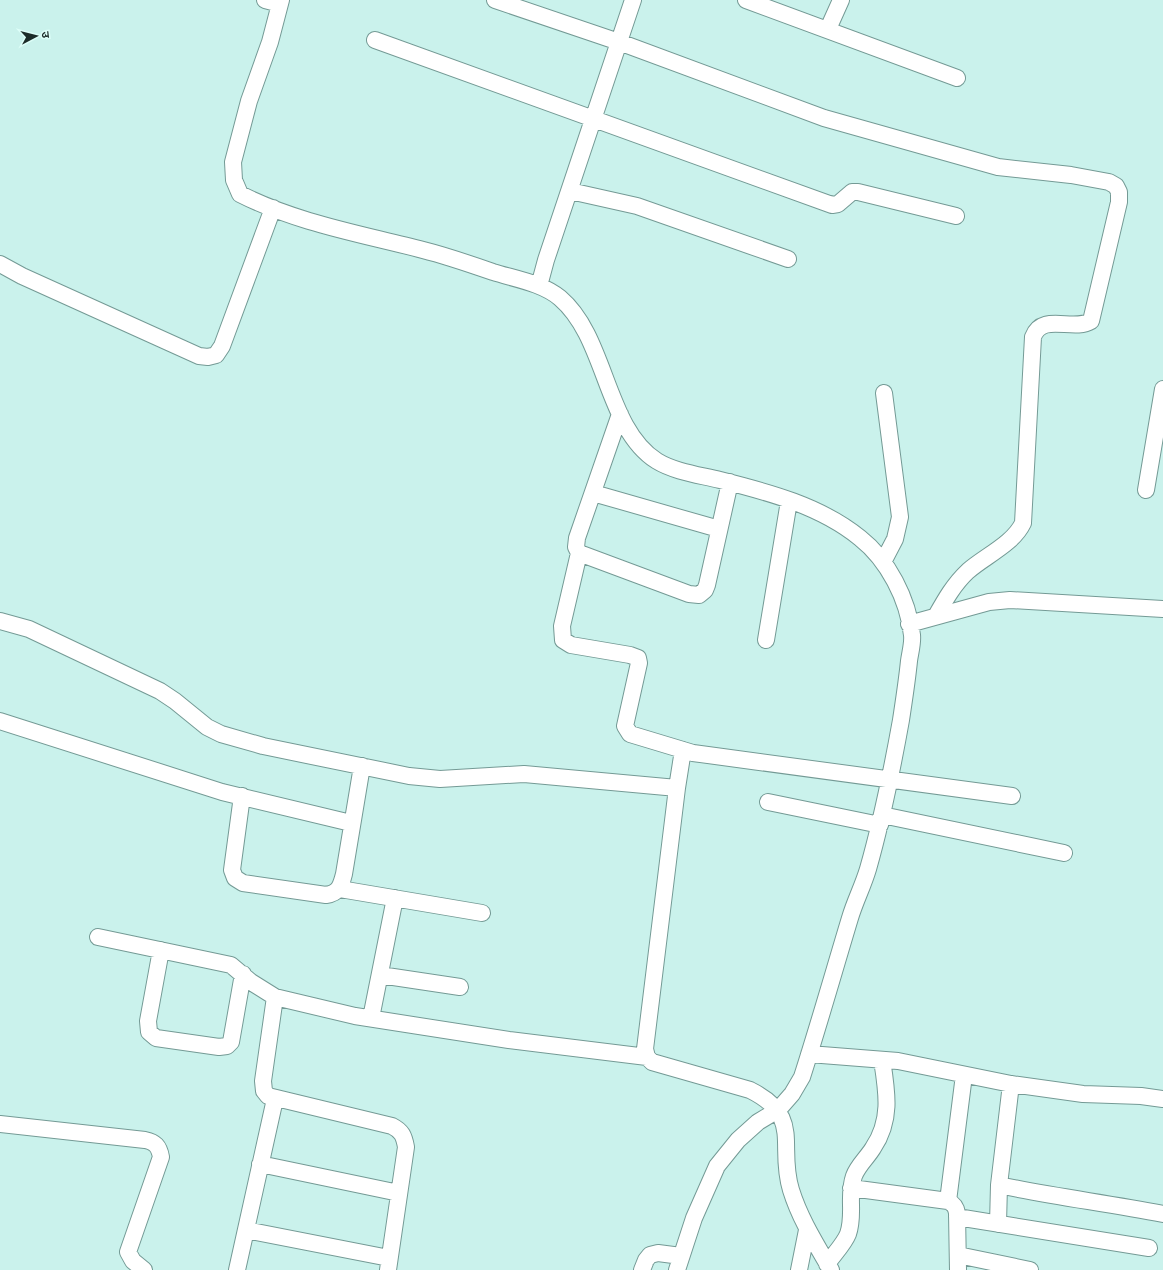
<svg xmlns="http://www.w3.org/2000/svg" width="1163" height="1270" font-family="Overpass,'Noto Sans Devanagari',sans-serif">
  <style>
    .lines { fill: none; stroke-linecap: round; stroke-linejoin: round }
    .minor-casing { stroke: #749a95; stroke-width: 18 }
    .minor { stroke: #fff; stroke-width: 16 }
  </style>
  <rect width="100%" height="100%" fill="#caf2ec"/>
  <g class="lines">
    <g class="minor-casing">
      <path id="minor" d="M265,0L280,4
        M281,0L270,42L249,101L233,162L234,180L240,194C297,223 362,234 423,250C447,256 470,264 493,272C515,279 542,283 560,298C607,338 605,428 657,461C675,472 700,475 720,480C768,492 821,506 860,538C888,560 908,599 912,635C913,643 910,653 909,661C907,681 904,700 901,720C892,770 882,820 868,869C863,886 855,901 850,918C834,971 819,1024 802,1077L792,1094L778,1110L758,1122L738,1140L717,1166L694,1218L677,1270
        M495,0L619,42L824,118L998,167L1071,175L1109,182L1116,186L1119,192V202L1091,321C1073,332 1042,312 1033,337L1023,523C1013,544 985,556 968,571C954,584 945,600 936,616
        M746,0L957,78
        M828,29L841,0
        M375,40L832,205L838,204L852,192H858L956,216
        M570,191L637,206L788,259
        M0,264L22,276L199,356L208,357L216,355L222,346L273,208
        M539,286L546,260L633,0
        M620,414L577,538L576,547L579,553L689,594L699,595L705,590L707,585L730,482
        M1146,490L1163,389
        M593,493L719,529
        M579,553L562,626L563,640L571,645L630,655L638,658L639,663L625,726L630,734L693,753L1012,796
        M883,562L895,539L900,517L884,393
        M0,621L29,629L160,691L175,701L207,727L221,734L263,746L409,776L440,779L524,774L677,788
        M909,624L989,602L1010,600L1163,609
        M766,640L789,501
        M0,721L222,792L351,823
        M683,750L677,788L645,1049L647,1057L652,1062L750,1090C804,1117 777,1145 791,1190C800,1219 816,1244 831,1270
        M242,796L232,870L235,878L243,883L326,895C339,893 341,886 344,874L362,766
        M768,802L880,825
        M882,815L1064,853
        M340,889L482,913
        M98,937L231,965L251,982L275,997L355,1016L509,1040L647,1057
        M161,950L148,1021L149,1032L156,1038L219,1047L227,1046L231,1042L243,974
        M380,975L460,987
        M275,997L263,1081L264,1091L268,1096L392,1126C402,1131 404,1136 406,1147L388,1270
        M371,1018L395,898
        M809,1054L898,1061L1011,1084L1083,1094L1141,1096L1163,1099
        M0,1124L145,1140C155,1142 159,1146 161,1157L128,1252L133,1261L144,1270
        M260,1164L399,1193
        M999,1185C1054,1197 1108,1203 1163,1214
        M851,1188L948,1201C954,1204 956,1207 957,1213L958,1270
        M948,1201L964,1075
        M957,1217L1149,1248
        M998,1224L999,1185L1011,1084
        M246,1230L389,1258
        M958,1255L1030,1270
        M827,1264C834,1254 844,1244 848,1234C855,1215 847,1195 854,1176C858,1165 867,1158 873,1148C892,1120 887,1092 882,1060
        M237,1270L275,1099
        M642,1270L646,1260L650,1255L658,1253L681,1256
        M799,1270L807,1230"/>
    </g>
    <use href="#minor" class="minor"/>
  </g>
  <g transform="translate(36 36) rotate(83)" stroke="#ddfef8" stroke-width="3" paint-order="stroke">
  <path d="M0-3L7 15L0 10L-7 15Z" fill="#1c2c29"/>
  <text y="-6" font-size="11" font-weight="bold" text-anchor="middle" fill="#1c2c29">उ</text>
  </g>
</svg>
